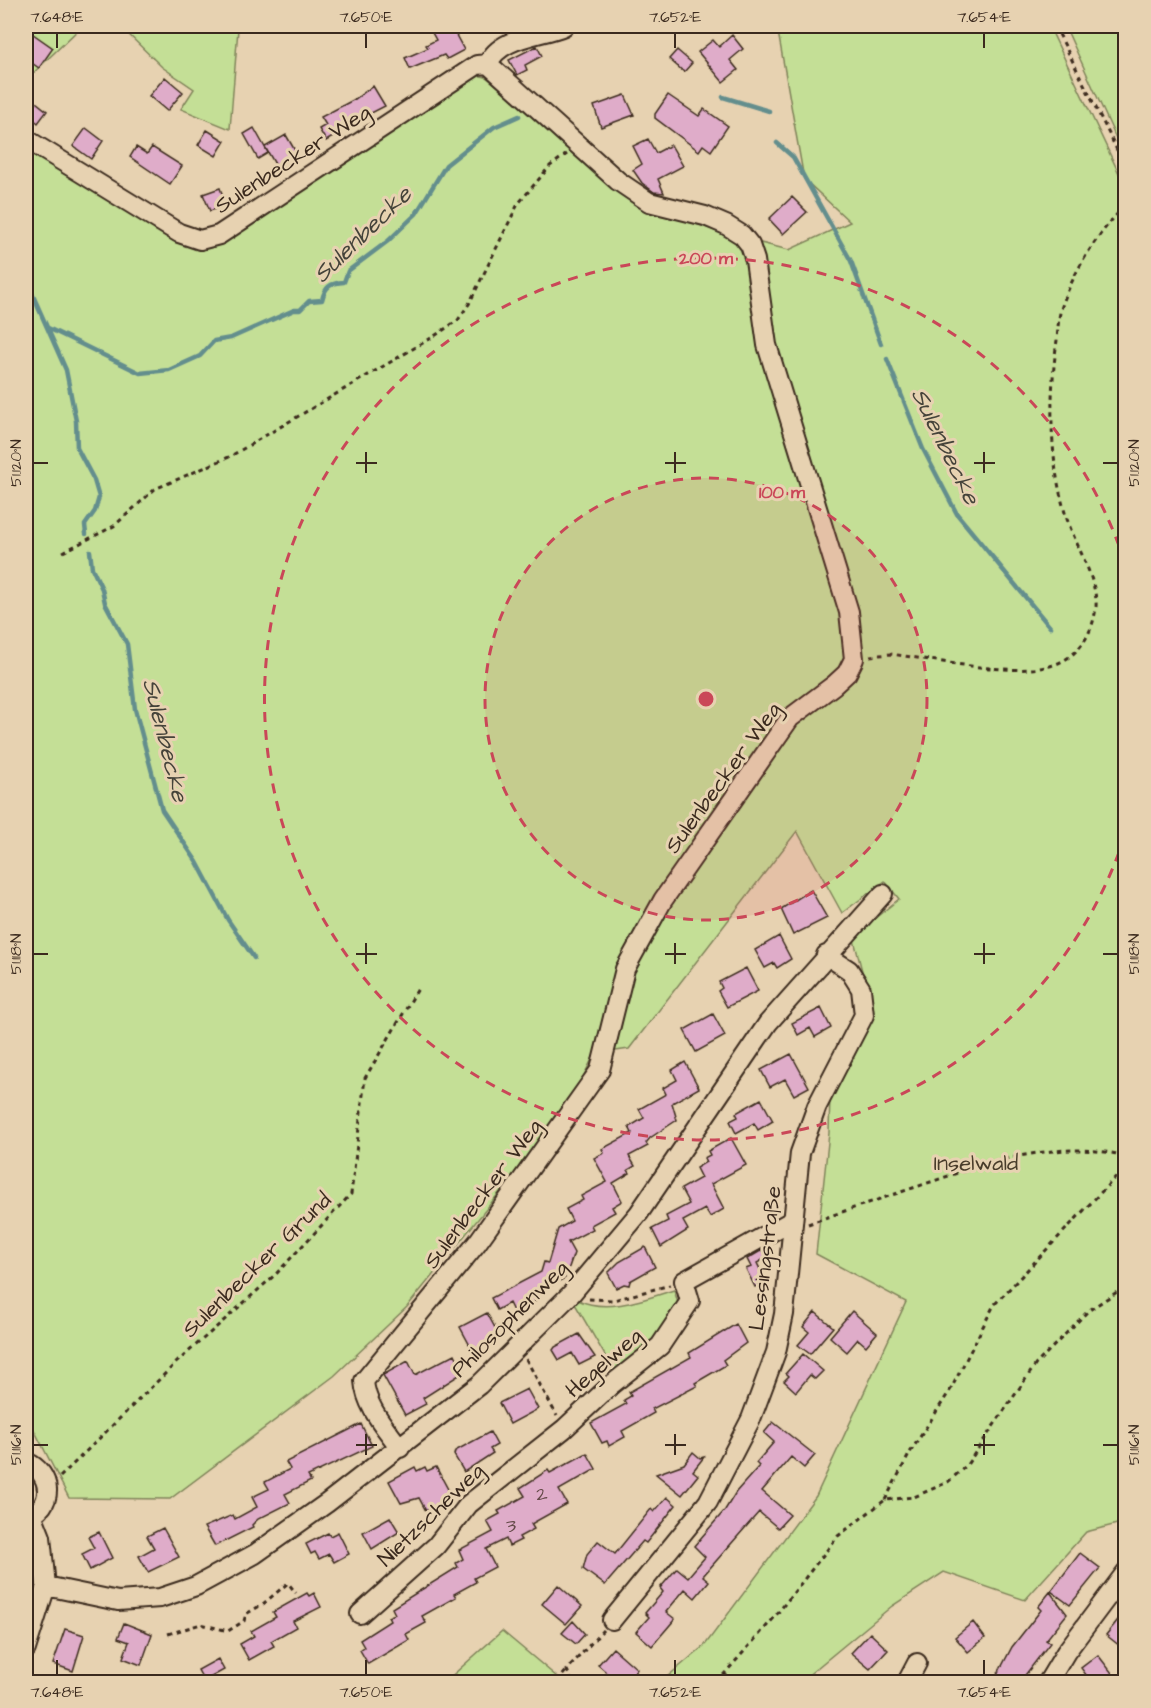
<svg xmlns="http://www.w3.org/2000/svg" width="1151" height="1708" font-family="'Architects Daughter',sans-serif">
  <style>
    .green { fill: #c4df96; stroke: #80845a; stroke-width: 1.5 }
    .lines { fill: none; stroke-linecap: round; stroke-linejoin: round }
    .stream { stroke: #648e8d; stroke-width: 4.5 }
    .building { fill: #dfacc9; stroke: #3b2a1e; stroke-width: 1.5 }
    .minor-casing { stroke: #3b2a1e; stroke-width: 22 }
    .path { stroke: #3b2a1e; stroke-width: 3; stroke-dasharray: 4.5 4.5; stroke-linecap: butt }
    .minor { stroke: #e7d2b1; stroke-width: 18 }
    .ticks { fill: none; stroke: #3b2a1e; stroke-width: 2 }
    .ring { fill: none; stroke: #ca4758; stroke-width: 3; stroke-dasharray: 10 8 }
    .labels { text-anchor: middle; stroke-width: 6; stroke-linejoin: round; paint-order: stroke }
    .number-label { font-size: 20px; fill: #644a49 }
    .street-label { font-size: 22px; fill: #3b2a1e; stroke: #e7d2b1 }
    .park-label { font-size: 22px; fill: #493c2a; stroke: #e7d2b1 }
    .water-label { font-size: 24px; font-style: italic; fill: #45433a; stroke: #e7d2b1 }
    .centre { fill: #ca4758; stroke: #e7d2b1; stroke-width: 3 }
    .ring-label { font-size: 18px; text-anchor: middle; font-weight: bold; fill: #ca4758; stroke: #e7d2b1; stroke-width: 6; stroke-linejoin: round; paint-order: stroke }
    .neatline { fill: none; stroke: #3b2a1e; stroke-width: 2 }
    .ticks-label { font-size: 15px; text-anchor: middle; fill: #3b2a1e }
  </style>
  <rect width="100%" height="100%" fill="#e7d2b1"/>
  <filter id="ink" filterUnits="userSpaceOnUse"><feTurbulence type="fractalNoise" baseFrequency=".0167" numOctaves="2"/><feDisplacementMap in="SourceGraphic" scale="12" xChannelSelector="R" yChannelSelector="G"/><feConvolveMatrix kernelMatrix="1 2 1 2 8 2 1 2 1" color-interpolation-filters="sRGB"/></filter>
  <g filter="url(#ink)">
    <path class="green" d="M26,26H82L26,80Z
      M120,26H244L238,29L230,129L181,109L194,89L162,67Z
      M777,26H1049L1125,186V1522L1086,1532L1025,1600L944,1572L892,1606L800,1682H661L705,1645L816,1496L906,1302L816,1254L829,1133L830,1094L871,1006L853,936L899,899L885,881L842,913L797,831L629,1049L609,1052L597,1049L567,1109L407,1307L334,1376L170,1499L69,1498L26,1414V163L35,153L188,243L209,248L232,238L342,159L472,74L486,77L652,208L724,234L789,250L850,222L804,179Z
      M1065,26H1125V158Z
      M674,1290L678,1303L655,1342L614,1371L575,1304L578,1300C607,1314 645,1299 674,1290Z
      M502,1631L563,1682H445Z"/>
    <g class="lines">
      <path class="stream" d="M723,97L769,111
        M777,143L793,157L851,261L881,344
        M26,280L66,370L76,421L77,448L94,480L99,497L95,511L85,525L86,534
        M48,328L140,373L169,370L200,356L214,341L231,338L294,310H300L309,301L322,300C325,287 330,283 344,282L348,271L388,241L416,214L446,165L494,127L519,116
        M887,359L923,449L957,514L1050,627
        M90,551L92,568L102,589L105,603L127,644L135,709L162,810L197,862L228,920L254,958"/>
    </g>
    <path class="building" d="M437,26H451L464,50L447,59L444,55L410,69L405,58L428,48L426,45L436,40L430,29Z
      M26,29L53,48L39,68L26,59Z
      M732,35L743,49L730,60L738,70L723,82L698,52L713,40L719,47Z
      M537,46L542,56L525,65L527,70L517,75L509,60Z
      M677,50L692,63L684,72L669,59Z
      M165,77L183,92L167,111L149,96Z
      M373,86L385,106L338,130L340,133L326,141L319,129L326,125L321,117L355,99Z
      M26,94L47,111L38,123L26,113Z
      M625,95L634,115L601,127L594,106Z
      M668,95L699,116L704,109L728,126L711,151L703,145L699,151L655,118V114Z
      M86,128L103,141L91,159L73,146Z
      M254,128L268,153L258,159L244,134Z
      M207,130L225,141L216,156L198,145Z
      M286,135L297,154L276,166L265,147Z
      M648,139L656,153L671,145L683,166L658,179L664,193L654,192L642,183L633,170L642,164L633,146Z
      M136,147L147,154L152,147L182,166L170,184L130,157Z
      M220,188L226,205L210,211L203,194Z
      M792,197L807,212L783,234L769,219Z
      M811,890L827,918L793,935L781,909Z
      M779,936L791,959L777,968L774,963L765,968L755,950Z
      M746,968L758,991L727,1007L718,991L722,988L719,982Z
      M821,1008L831,1028L815,1037L810,1028L798,1035L792,1023Z
      M713,1014L725,1036L696,1052L684,1030Z
      M791,1054L809,1087L794,1095L785,1079L770,1087L761,1070Z
      M685,1062L699,1088L672,1103L677,1120L650,1138L646,1143L648,1146L629,1156L635,1166L628,1170L630,1173L613,1183L622,1201L612,1207L615,1212L591,1225L593,1229L568,1242L574,1253L568,1270L563,1273L565,1278L548,1287L537,1300L514,1313L509,1303L497,1310L491,1298L541,1272L544,1262L548,1263L558,1229L572,1221L566,1209L583,1200L581,1196L607,1182L594,1158L604,1153L602,1149L632,1133L629,1127L644,1118L639,1109L666,1094L663,1088L677,1080L672,1070Z
      M761,1099L773,1121L758,1130L754,1123L736,1133L730,1121L738,1117L736,1113Z
      M731,1138L746,1165L711,1184L724,1209L710,1217L705,1209L683,1221L688,1230L661,1247L652,1229L668,1221L666,1216L689,1204L681,1189L701,1178L696,1168L706,1162L704,1158L710,1155L708,1151Z
      M645,1247L655,1267L630,1281L629,1285L624,1284L616,1288L608,1273L619,1262Z
      M764,1249L768,1257L757,1263L766,1281L755,1287L746,1269L751,1267L747,1259Z
      M852,1311L877,1333L866,1346L858,1339L847,1352L830,1337Z
      M815,1312L833,1327L810,1354L798,1345L809,1332L803,1327Z
      M487,1313L500,1337L473,1351L460,1327Z
      M736,1324L746,1343L723,1360L726,1365L695,1383L697,1386L652,1409L654,1413L622,1431L625,1437L609,1446L607,1441L602,1443L591,1423L626,1404L624,1400L631,1396L629,1392L691,1357L689,1353Z
      M579,1334L595,1357L579,1365L572,1353L559,1360L553,1350L555,1347Z
      M455,1354L464,1372L423,1398L426,1404L405,1415L383,1375L408,1361L415,1375Z
      M803,1354L823,1371L815,1379L810,1375L796,1392L784,1381L789,1376L786,1373Z
      M527,1389L538,1409L510,1424L499,1403Z
      M773,1422L815,1455L804,1468L791,1457L762,1491L790,1515L778,1528L759,1512L703,1576L709,1581L695,1598L685,1589L666,1612L675,1619L652,1646L636,1632L649,1617L645,1613L663,1592L660,1588L677,1568L688,1577L705,1557L694,1546L725,1510L736,1492L759,1466L756,1463L774,1442L764,1433Z
      M361,1424L372,1446L308,1476L311,1481L285,1494L290,1503L258,1519L252,1525L253,1527L215,1546L204,1527L233,1515L235,1519L257,1507L252,1497L269,1489L265,1482L290,1469L286,1462Z
      M490,1432L497,1445L490,1449L493,1453L464,1472L454,1455L455,1451Z
      M693,1452L700,1458L704,1457L693,1471L698,1475L682,1495L656,1474L684,1464Z
      M587,1453L596,1469L559,1490L567,1504L531,1524L534,1529L519,1537L521,1540L509,1546L506,1539L486,1549L495,1567L474,1578L476,1582L454,1594L456,1597L422,1616L426,1623L406,1634L409,1640L368,1664L360,1650L364,1647L360,1640L390,1621L388,1617L395,1614L392,1608L458,1567L456,1563L463,1559L459,1550L493,1532L487,1521L500,1514L498,1511L525,1496L520,1488L548,1470L550,1473Z
      M415,1467L417,1471L425,1467L427,1471L436,1467L450,1493L442,1498L443,1501L426,1511L419,1498L401,1503L389,1481Z
      M667,1497L676,1505L646,1543L643,1541L605,1585L583,1569L587,1554L598,1541L615,1554L651,1509L654,1512Z
      M390,1517L399,1532L372,1549L363,1532Z
      M163,1528L179,1557L148,1572L139,1556L154,1548L147,1536Z
      M99,1532L112,1558L90,1570L82,1554L94,1548L88,1537Z
      M338,1532L349,1554L334,1562L329,1554L319,1559L315,1552L311,1554L306,1544L328,1533L330,1536Z
      M1080,1553L1100,1568L1070,1605L1051,1591Z
      M558,1585L582,1606L566,1624L542,1604Z
      M1050,1592L1067,1614L1046,1640L1050,1643L1019,1683H993L1012,1647L1041,1610L1038,1607Z
      M307,1593L309,1596L314,1593L321,1607L293,1621L296,1627L271,1641L274,1646L249,1660L240,1644L254,1636L251,1631L276,1617L273,1612Z
      M1125,1611V1650L1106,1635Z
      M573,1621L585,1634L576,1644L562,1633Z
      M973,1622L985,1638L968,1652L955,1637Z
      M124,1623L152,1634L141,1665L123,1658L129,1642L118,1638Z
      M65,1629L84,1635L73,1671L53,1664Z
      M870,1633L888,1650L870,1669L851,1653Z
      M613,1648L637,1669L630,1678L626,1675L619,1683L598,1665Z
      M1098,1655L1112,1673L1099,1683H1092L1081,1668Z
      M218,1659L224,1670L204,1681L198,1670Z"/>
    <g class="lines">
      <g class="minor-casing">
        <path id="minor" d="M488,64C499,37 540,36 564,26
          M26,139L179,233L200,240L219,235L477,65L488,64L618,181L649,202L705,216L726,225L742,235L750,245L755,260L767,345L849,612L854,659L847,673L834,685L790,718L663,900L625,969L600,1070L477,1243L364,1381C366,1407 385,1427 400,1448
          M26,1462C52,1472 56,1508 26,1516
          M46,1586L118,1601L160,1598L196,1586L255,1554L327,1503L479,1385L572,1293L639,1213L768,1023L883,894
          M360,1614L436,1546L469,1504L564,1429L611,1385L660,1346L690,1301L684,1281L793,1220
          M612,1620L708,1502L751,1419L776,1352L784,1314L800,1153L817,1106L864,1015L861,989L849,970L826,955
          M26,1649L46,1586L41,1537L32,1514
          M907,1682L917,1663
          M1048,1682L1066,1652L1126,1572"/>
      </g>
      <path class="path" d="M1055,26L1126,168
        M63,552L114,526L155,489L229,457L433,337L458,320L469,304L518,204L550,166L567,154
        M870,656L890,654C932,659 1015,678 1053,665C1079,657 1093,633 1096,607C1098,580 1074,542 1066,516C1049,460 1049,398 1057,340C1058,330 1058,319 1061,309C1073,272 1098,232 1126,205
        M808,1224C844,1211 880,1199 916,1187C984,1164 1053,1138 1126,1156
        M589,1299L614,1300L670,1285
        M526,1359L557,1416
        M60,1477L176,1363L276,1274L351,1194L365,1078L419,987
        M885,1500L911,1451L951,1389L994,1305L1126,1166
        M168,1634L201,1624L228,1631L244,1621L246,1614L263,1604L288,1583L296,1593
        M557,1682L567,1670
        M572,1682L567,1670L603,1630
        M717,1682L773,1619L838,1536L885,1500L914,1497L948,1482L966,1466L1036,1364L1088,1311L1126,1286"/>
      <use href="#minor" class="minor"/>
    </g>
  </g>
  <path class="ticks" d="M57,33V48M366,33V48M675,33V48M984,33V48M366,452V473M675,452V473M984,452V473M33,463H48M356,463H377M665,463H686M974,463H995M1103,463H1118M366,943V964M675,943V964M984,943V964M33,954H48M356,954H377M665,954H686M974,954H995M1103,954H1118M366,1434V1455M675,1434V1455M984,1434V1455M33,1445H48M356,1445H377M665,1445H686M974,1445H995M1103,1445H1118M57,1660V1675M366,1660V1675M675,1660V1675M984,1660V1675"/>
  <circle cx="706" cy="699" r="221" fill="#ca4758" fill-opacity=".12"/>
  <g class="ring">
    <circle cx="706" cy="699" r="221"/>
    <path d="M1125 835A441 441 0 1 1 1125 563"/>
  </g>
  <g class="labels">
    <g class="number-label">
      <text x="542" y="1500">2</text>
      <text x="511" y="1532">3</text>
    </g>
    <g class="street-label">
      <text transform="translate(292 158) rotate(-33)" y="8">Sulenbecker Weg</text>
      <text transform="translate(722 777) rotate(-54)" y="8">Sulenbecker Weg</text>
      <text transform="translate(482 1193) rotate(-53)" y="8">Sulenbecker Weg</text>
      <text transform="translate(764 1258) rotate(-83)" y="8">Lessingstraße</text>
      <text transform="translate(256 1264) rotate(-44)" y="8">Sulenbecker Grund</text>
      <text transform="translate(509 1318) rotate(-45)" y="8">Philosophenweg</text>
      <text transform="translate(603 1362) rotate(-41)" y="8">Hegelweg</text>
      <text transform="translate(430 1514) rotate(-44)" y="8">Nietzscheweg</text>
    </g>
    <g class="park-label">
      <text x="976" y="1170">Inselwald</text>
    </g>
    <g class="water-label">
      <text transform="translate(362 234) rotate(-44)" y="8">Sulenbecke</text>
      <text transform="translate(946 446) rotate(64)" y="8">Sulenbecke</text>
      <text transform="translate(166 740) rotate(76)" y="8">Sulenbecke</text>
    </g>
  </g>
  <circle cx="706" cy="699" r="9" class="centre"/>
  <g class="ring-label">
    <text x="706" y="264">200 m</text>
    <text x="782" y="498">100 m</text>
  </g>
  <rect width="1151" height="1708" fill="none" stroke="#e7d2b1" stroke-width="66"/>
  <rect x="33" y="33" width="1085" height="1642" class="neatline"/>
  <g class="ticks-label">
    <text x="57" y="22">7.648°E</text>
    <text x="366" y="22">7.650°E</text>
    <text x="675" y="22">7.652°E</text>
    <text x="984" y="22">7.654°E</text>
    <text transform="translate(16 463) rotate(-90)" y="5">51.120°N</text>
    <text transform="translate(1134 463) rotate(-90)" y="5">51.120°N</text>
    <text transform="translate(16 954) rotate(-90)" y="5">51.118°N</text>
    <text transform="translate(1134 954) rotate(-90)" y="5">51.118°N</text>
    <text transform="translate(16 1445) rotate(-90)" y="5">51.116°N</text>
    <text transform="translate(1134 1445) rotate(-90)" y="5">51.116°N</text>
    <text x="57" y="1697">7.648°E</text>
    <text x="366" y="1697">7.650°E</text>
    <text x="675" y="1697">7.652°E</text>
    <text x="984" y="1697">7.654°E</text>
  </g>
</svg>
